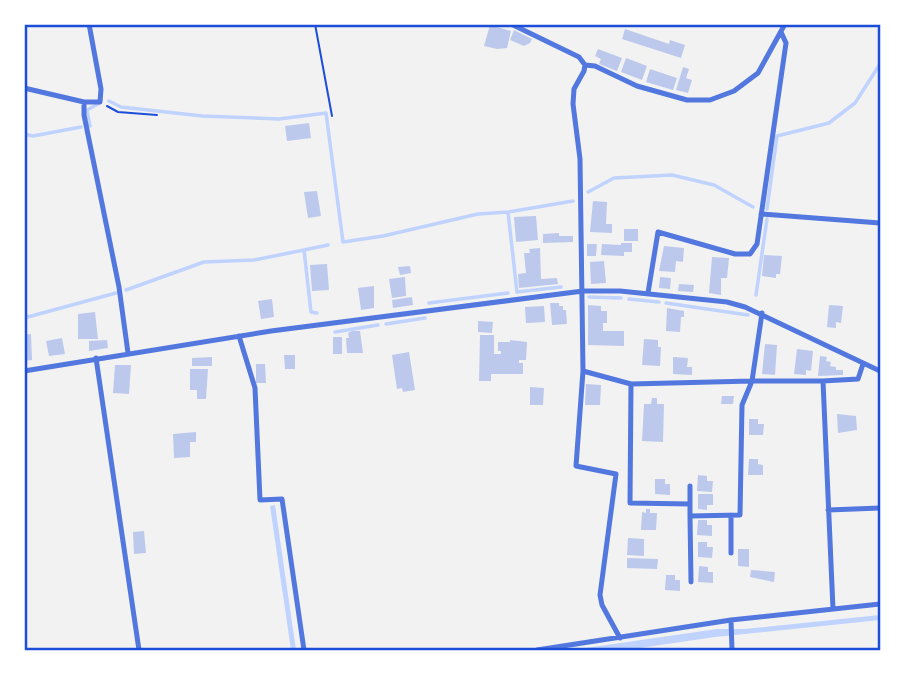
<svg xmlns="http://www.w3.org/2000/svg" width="905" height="675" font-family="'Open Sans',sans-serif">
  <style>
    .water { fill: #bfd3fe }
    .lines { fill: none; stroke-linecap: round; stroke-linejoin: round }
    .stream { stroke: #bfd3fe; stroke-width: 3.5 }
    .building { fill: #bdc9ec }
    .path { stroke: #1d4ed8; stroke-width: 2 }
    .minor { stroke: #5277de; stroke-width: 5 }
    .neatline { fill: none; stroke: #1d4ed8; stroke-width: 2.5 }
  </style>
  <rect width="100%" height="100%" fill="#f2f2f2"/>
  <path class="water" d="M275,505L296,650H291L270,506Z
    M880,615V620L715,637L626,650H572L717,629H744Z"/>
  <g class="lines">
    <path class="stream" d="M109,101L121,107L202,116L279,119L326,113L343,242L383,236L478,214L508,212L573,201
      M90,126L87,110L98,104
      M24,134L33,136L81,127
      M588,192L614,178L672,175L714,185L753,207
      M767,209L777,136L829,123L855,103L880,64
      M508,212L517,292L561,287
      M304,250L328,245
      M126,290L204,262L254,260L304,250L311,312L317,313
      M756,295L767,219
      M589,297L621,298
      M629,299L659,302
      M429,303L508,293
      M666,303L748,315
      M24,318L116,293
      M386,324L425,318
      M335,332L378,325"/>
  </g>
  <path class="building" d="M490,25L511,31L507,48L497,49L484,46Z
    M625,29L669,44L670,40L685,45L681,58L622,39Z
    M514,30L532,39L530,43L524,46L510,40Z
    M598,49L622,58L617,71L599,64L601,59L595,56Z
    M626,58L647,66L642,80L621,72Z
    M683,67L689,69L686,78L692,80L688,93L676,90Z
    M650,69L677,78L673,90L646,82Z
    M309,123L311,138L287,141L285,126Z
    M317,191L321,216L308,218L304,192Z
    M593,201L607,202L606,224H612V233L590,232Z
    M536,216L538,240L516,242L514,217Z
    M624,229H638V241H624Z
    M559,233V236H573V242L543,243V234Z
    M621,243H632V252H624V256L601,255L602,244L621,245Z
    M587,244H597L596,256H587Z
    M664,246L684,248L683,262L676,261L675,272L659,271Z
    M540,248L541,279L557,278L558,284L519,288L518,274L526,273L524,253H530L529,249Z
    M764,255L782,256L780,274H776V278L762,276Z
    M712,257L729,258L727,278H721V295L709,293Z
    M604,261L606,283L591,284L590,262Z
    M327,264L329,290L312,291L310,265Z
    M410,266L411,273L400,275L398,267Z
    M405,277L406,296L392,298L389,279Z
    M660,277L671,278L670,289L659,288Z
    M679,284L694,285L693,292L678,291Z
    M374,286V308L361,310L358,288Z
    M412,297L413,305L393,308L392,300Z
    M272,299L274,317L261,319L258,301Z
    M550,303H559V306H563V310H566L567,324L552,325Z
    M588,305L601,306V311H607V323H603V331H624V346L588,345Z
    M829,305L843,306L841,323L836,322V328L827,327Z
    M544,306L545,322L526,323L525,307Z
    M667,308L684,311V317H681L680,332L666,331Z
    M95,312L98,339H78V314Z
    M478,321L493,322L492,333L478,332Z
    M352,331H360L363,353H347L346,338H349L348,333Z
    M31,334L32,360L24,361V335Z
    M480,335H494V354H501V351H498V342H510V340L527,342L526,360H519V363H523V374H491V381H479Z
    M333,337H342V354H333Z
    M62,338L65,354L49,356L46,341Z
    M644,339L658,340V347H661L660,366L642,365Z
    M107,340L108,348L89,351V341Z
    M765,344L777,345L775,375L762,374Z
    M797,349L813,351L811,371L806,370V375L794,374Z
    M409,352L415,390L403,392L402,388L397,389L392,355Z
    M284,355H295V369H285Z
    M820,356L827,357L826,361L831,362L830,366L836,367V370H843V375L818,376Z
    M212,357V366H192V358Z
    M673,357L688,358L687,367H692V375L673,374Z
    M256,364H265L266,383H256Z
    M115,365H131L129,394L113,393Z
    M190,369H208L206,399H197V390H190Z
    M586,384L601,385L600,405H585Z
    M530,387L544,388L543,405H530Z
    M722,396H734L733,404H721Z
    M652,398H657V404H664L663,442L642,441L644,404H651Z
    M837,414L856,416L857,430L838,433Z
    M749,419H758V424H764L763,435H749Z
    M196,432V442H190V457L174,458L173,434Z
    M749,459H758V464L763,465V475H748Z
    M698,475L707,476V481H713L712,492L697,491Z
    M655,479H665V484H670V495L655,494Z
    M698,494H713V505H707V510L698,509Z
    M646,509H650V513H657L656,530H641L642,512L646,513Z
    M698,520H707V525H712V536L697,535Z
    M144,531L146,553L134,554L133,532Z
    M628,538L644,539V556L627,555Z
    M698,542H707V547H713L712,558L698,557Z
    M738,549H749V567L738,566Z
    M627,558L658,559L657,569L627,568Z
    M699,566L708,567V572H713V583L698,582Z
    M751,570L775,572L774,582L750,577Z
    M666,575H675V580H680V591L665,590Z"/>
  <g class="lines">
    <path class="path" d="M315,24L332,116
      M107,106L118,112L157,115"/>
    <path class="minor" d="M89,24L101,89L100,102H84V115L119,287L128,353
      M511,24L579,57L585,65L584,71L574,89L573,104L580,159L583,371L631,384L752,381L762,313
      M585,65L595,66L637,86L687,100H710L734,91L758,73L785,24
      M24,88L84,102
      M761,214L880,223
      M648,293L658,232L735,254H750L757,244L786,43L781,32
      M239,336L255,388L260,500L282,499L304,650
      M96,358L139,650
      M24,371L271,331L583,291H620L727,302L745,307L880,371
      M583,371L576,466L616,474L600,595L602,605L620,638
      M823,381L833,609
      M631,384L630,503L690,504V516L740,515L742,405L752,381H823L858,379L863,364
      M690,486V504
      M828,510L880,508
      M690,516L691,582
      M731,553V515
      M731,620L732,650
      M537,650L731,620L880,604"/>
  </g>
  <rect width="905" height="675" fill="none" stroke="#ffffff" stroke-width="52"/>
  <rect x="26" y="26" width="853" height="623" class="neatline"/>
</svg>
